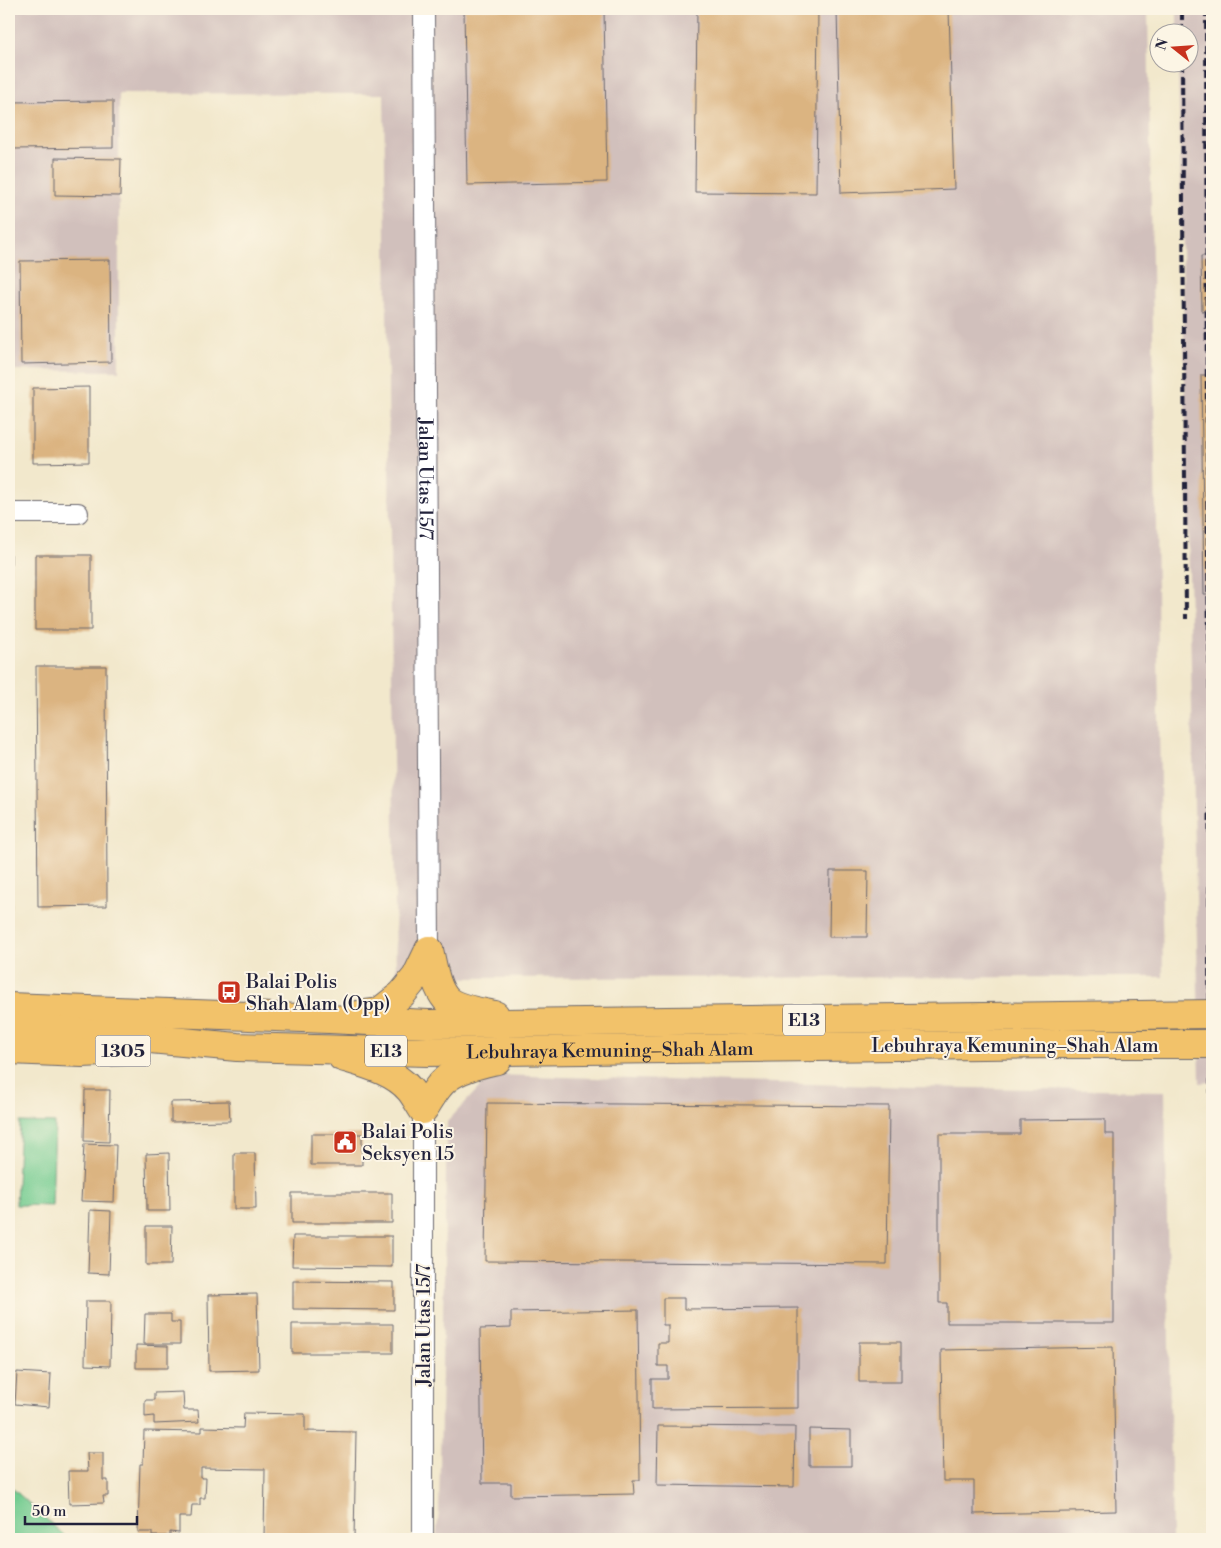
<svg xmlns="http://www.w3.org/2000/svg" width="1221" height="1548" font-family="'Libre Bodoni',serif">
  <style>
    .industrial { fill: #d1c0bc }
    .green { fill: #75cc91; stroke: #4c7766 }
    .building { fill: #dbb481 }
    .lines { fill: none; stroke-linecap: round; stroke-linejoin: round }
    .minor-casing { stroke: #6b676e; stroke-width: 22 }
    .highway-casing { stroke: #6b676e; stroke-width: 30 }
    .minor { stroke: #fff; stroke-width: 20 }
    .highway { stroke: #f2c26a; stroke-width: 28 }
    .rail { stroke: #22223b; stroke-width: 4; stroke-dasharray: 8 4; stroke-linecap: butt }
    .highway-bridge-casing { stroke: #6b676e; stroke-width: 30; stroke-linecap: butt }
    .highway-bridge { stroke: #f2c26a; stroke-width: 28 }
    .labels { text-anchor: middle; stroke-width: 4; stroke-linejoin: round; paint-order: stroke }
    .shield { fill: #fcf5e5; stroke: #63616e; stroke-width: 1 }
    .shield-label { font-size: 18px; font-weight: bold; fill: #22223b }
    .street-label { font-size: 19px; fill: #22223b; stroke: #fcf5e5 }
    .poi-label { font-size: 19px; fill: #22223b; stroke: #fcf5e5; text-anchor: start }
  </style>
  <rect width="100%" height="100%" fill="#fcf5e5"/>
  <filter id="ink" filterUnits="userSpaceOnUse"><feTurbulence type="fractalNoise" baseFrequency=".02" numOctaves="2"/><feDisplacementMap in="SourceGraphic" scale="10" xChannelSelector="R" yChannelSelector="G"/><feConvolveMatrix kernelMatrix="1 2 1 2 8 2 1 2 1" color-interpolation-filters="sRGB"/></filter>
  <filter id="wash" filterUnits="userSpaceOnUse"><feTurbulence type="fractalNoise" baseFrequency=".0096" numOctaves="4" result="noise"/><feDisplacementMap in="SourceGraphic" scale="20" xChannelSelector="R" yChannelSelector="G"/><feGaussianBlur stdDeviation="1.12" result="paint"/><feColorMatrix in="noise" values="0 0 0 0 0 0 0 0 0 0 0 0 0 0 0 0 0 1.4 0 .05"/><feComposite in="paint" operator="in"/></filter>
  <g filter="url(#wash)">
    <rect width="100%" height="100%" fill="#f2e8cc"/>
    <path class="industrial" d="M9,9H1148L1163,977L396,978L384,94L119,93V371L9,370Z
      M1177,9H1212V1082L1200,1083L1178,63L1188,62V32H1177Z
      M491,1075L913,1087L1165,1091L1172,1539H436L439,1512L447,1122Z"/>
    <path class="green" d="M20,1122L55,1123L52,1206L16,1205Z
      M9,1485L68,1539H9Z"/>
    <g id="blocks">
      <path class="building" d="M464,9H604L607,182L467,185Z
        M697,9H818L816,193L695,192Z
        M837,9H949L954,189L841,193Z
        M113,101V148L9,149V102Z
        M55,158L121,159L120,196L55,195Z
        M1201,256H1212V311H1202Z
        M110,260L111,362L21,364L20,261Z
        M1201,375H1212V595H1204Z
        M89,387V462L33,463V388Z
        M9,554H11V630H9Z
        M35,555H91V630H35Z
        M36,666H106L107,906L38,907Z
        M9,705H10L12,908H9Z
        M830,871H868L867,937H829Z
        M85,1090H110L109,1142L84,1141Z
        M229,1101L230,1121L171,1122V1102Z
        M487,1103L889,1106L887,1264L485,1261Z
        M1105,1119V1134H1114V1323H947V1303H939V1134H1020V1120Z
        M311,1134H362V1165H311Z
        M84,1144L116,1145L114,1202L81,1201Z
        M169,1153L170,1211H147L146,1154Z
        M234,1153H255L256,1209H234Z
        M292,1193H392V1223H292Z
        M90,1210L111,1211L109,1274L88,1273Z
        M146,1226H172L171,1265H146Z
        M293,1236H392V1267L292,1266Z
        M293,1281L394,1282V1310L293,1309Z
        M257,1294L259,1370L209,1371L208,1295Z
        M663,1298H684V1309L798,1308V1408L652,1409V1379H668V1366H658V1343H668V1325H663Z
        M86,1301H111L110,1366L85,1365Z
        M638,1310L640,1480H633L634,1494L511,1496V1483H482L480,1329L511,1328V1312Z
        M145,1314H171V1322H180V1344H144Z
        M292,1324H393V1353H292Z
        M859,1342H901V1382H859Z
        M136,1345L168,1346V1368H136Z
        M1113,1347L1116,1511L974,1514V1481H943L941,1350Z
        M9,1363H13L10,1406H9Z
        M17,1372L51,1374L49,1407L15,1404Z
        M183,1392L184,1410H198L199,1422L154,1424V1416L145,1417V1400H154V1393Z
        M244,1413L305,1414V1431L356,1432L354,1539H264L265,1469L201,1468V1478H206L205,1498H200V1505H192L191,1517H179V1533L170,1532V1536H152V1532H138L140,1464H143L144,1431L202,1432V1427L243,1428Z
        M658,1426L795,1427L794,1487L657,1485Z
        M809,1429L851,1430V1466H809Z
        M87,1453H103V1480H108V1496H103L104,1503L69,1504L68,1471H88Z"/>
    </g>
  </g>
  <g filter="url(#ink)">
    <use href="#blocks" fill-opacity="0" stroke="#6b676e" stroke-width="1"/>
    <g class="lines">
      <g class="minor-casing">
        <g id="minor">
          <path id="s1" d="M424,9L429,950"/>
          <path d="M9,513H78"/>
          <path d="M423,1539V1110"/>
        </g>
      </g>
      <g class="highway-casing">
        <g id="highway">
          <path d="M429,950C433,966 435,986 446,999C456,1009 482,1012 495,1015"/>
          <path d="M9,1007L329,1019L428,1024L1062,1016"/>
          <path d="M357,1015L379,1012L402,994L416,977L429,950"/>
          <path id="s2" d="M9,1026L237,1047L427,1052L1059,1044"/>
          <path d="M9,1050L82,1053L126,1051"/>
          <path d="M342,1057C365,1064 394,1071 410,1090C415,1096 419,1104 423,1110C430,1100 436,1087 446,1079C460,1068 480,1064 497,1060"/>
        </g>
      </g>
      <use href="#minor" class="minor"/>
      <use href="#highway" class="highway"/>
      <path class="rail" d="M1206,9L1207,475L1210,720L1209,949L1212,1224
        M1182,32V9
        M1182,62L1186,619"/>
      <g class="highway-bridge-casing">
        <path id="highway-bridge" d="M1062,1016L1212,1014
          M1059,1044H1212"/>
      </g>
      <use href="#highway-bridge" class="highway-bridge"/>
    </g>
  </g>
  <defs>
    <g id="bus-square" transform="scale(1.25)"><rect x="-9" y="-9" width="18" height="18" rx="4" fill="#c8321e" stroke="#fcf5e5"/><path d="M-5-6H5V4H4V6H2V4H-2V6H-4V4H-5ZM-3.5-4V0h7V-4ZM-3.5 1.2v1.5H-2V1.2ZM2 1.2v1.5H3.5V1.2Z" fill="#fff"/></g>
    <g id="civic-square" transform="scale(1.25)"><rect x="-9" y="-9" width="18" height="18" rx="4" fill="#c8321e" stroke="#fcf5e5"/><path d="M-.6-6.5H3V-4.5H.6V-3L4-1V1h2V6H-6V1h2V-1L-.6-3ZM-1.2 2.5V6h2.4V2.5Z" fill="#fff"/></g>
  </defs>
  <g fill-rule="evenodd">
    <use href="#bus-square" x="229" y="992"/>
    <use href="#civic-square" x="345" y="1142"/>
  </g>
  <g class="labels">
    <g class="shield">
      <rect x="783" y="1004.5" width="42" height="31" rx="4"/>
      <rect x="95.5" y="1035.5" width="55" height="31" rx="4"/>
      <rect x="365" y="1035.5" width="42" height="31" rx="4"/>
    </g>
    <g class="shield-label">
      <text x="804" y="1026">E13</text>
      <text x="123" y="1057">1305</text>
      <text x="386" y="1057">E13</text>
    </g>
    <g class="street-label">
      <text dy="7" stroke="none"><textPath href="#s1" startOffset="470">Jalan Utas 15/7</textPath></text>
      <text x="1015" y="1052">Lebuhraya Kemuning–Shah Alam</text>
      <text dy="7" stroke="none"><textPath href="#s2" startOffset="602">Lebuhraya Kemuning–Shah Alam</textPath></text>
      <text transform="translate(423 1325) rotate(-90)" y="7">Jalan Utas 15/7</text>
    </g>
    <g class="poi-label">
      <text x="246" y="988">Balai Polis<tspan x="246" dy="22">Shah Alam (Opp)</tspan></text>
      <text x="362" y="1138">Balai Polis<tspan x="362" dy="22">Seksyen 15</tspan></text>
    </g>
  </g>
  <rect width="1221" height="1548" fill="none" stroke="#fcf5e5" stroke-width="30"/>
  <g transform="translate(1174 48) rotate(287)"><circle r="24" fill="#fcf5e5" stroke="#a5a1a1"/>
  <path d="M0-4L9 19L0 12L-9 19Z" fill="#c8321e"/>
  <text y="-8" font-size="14" font-weight="bold" text-anchor="middle" fill="#22223b">N</text>
  </g>
  <path d="M25 1516v8h112v-8" fill="none" stroke="#22223b" stroke-width="2.5"/>
  <text x="32" y="1516" font-size="15" fill="#22223b" stroke="#fcf5e5" stroke-width="4" paint-order="stroke">50 m</text>
</svg>
